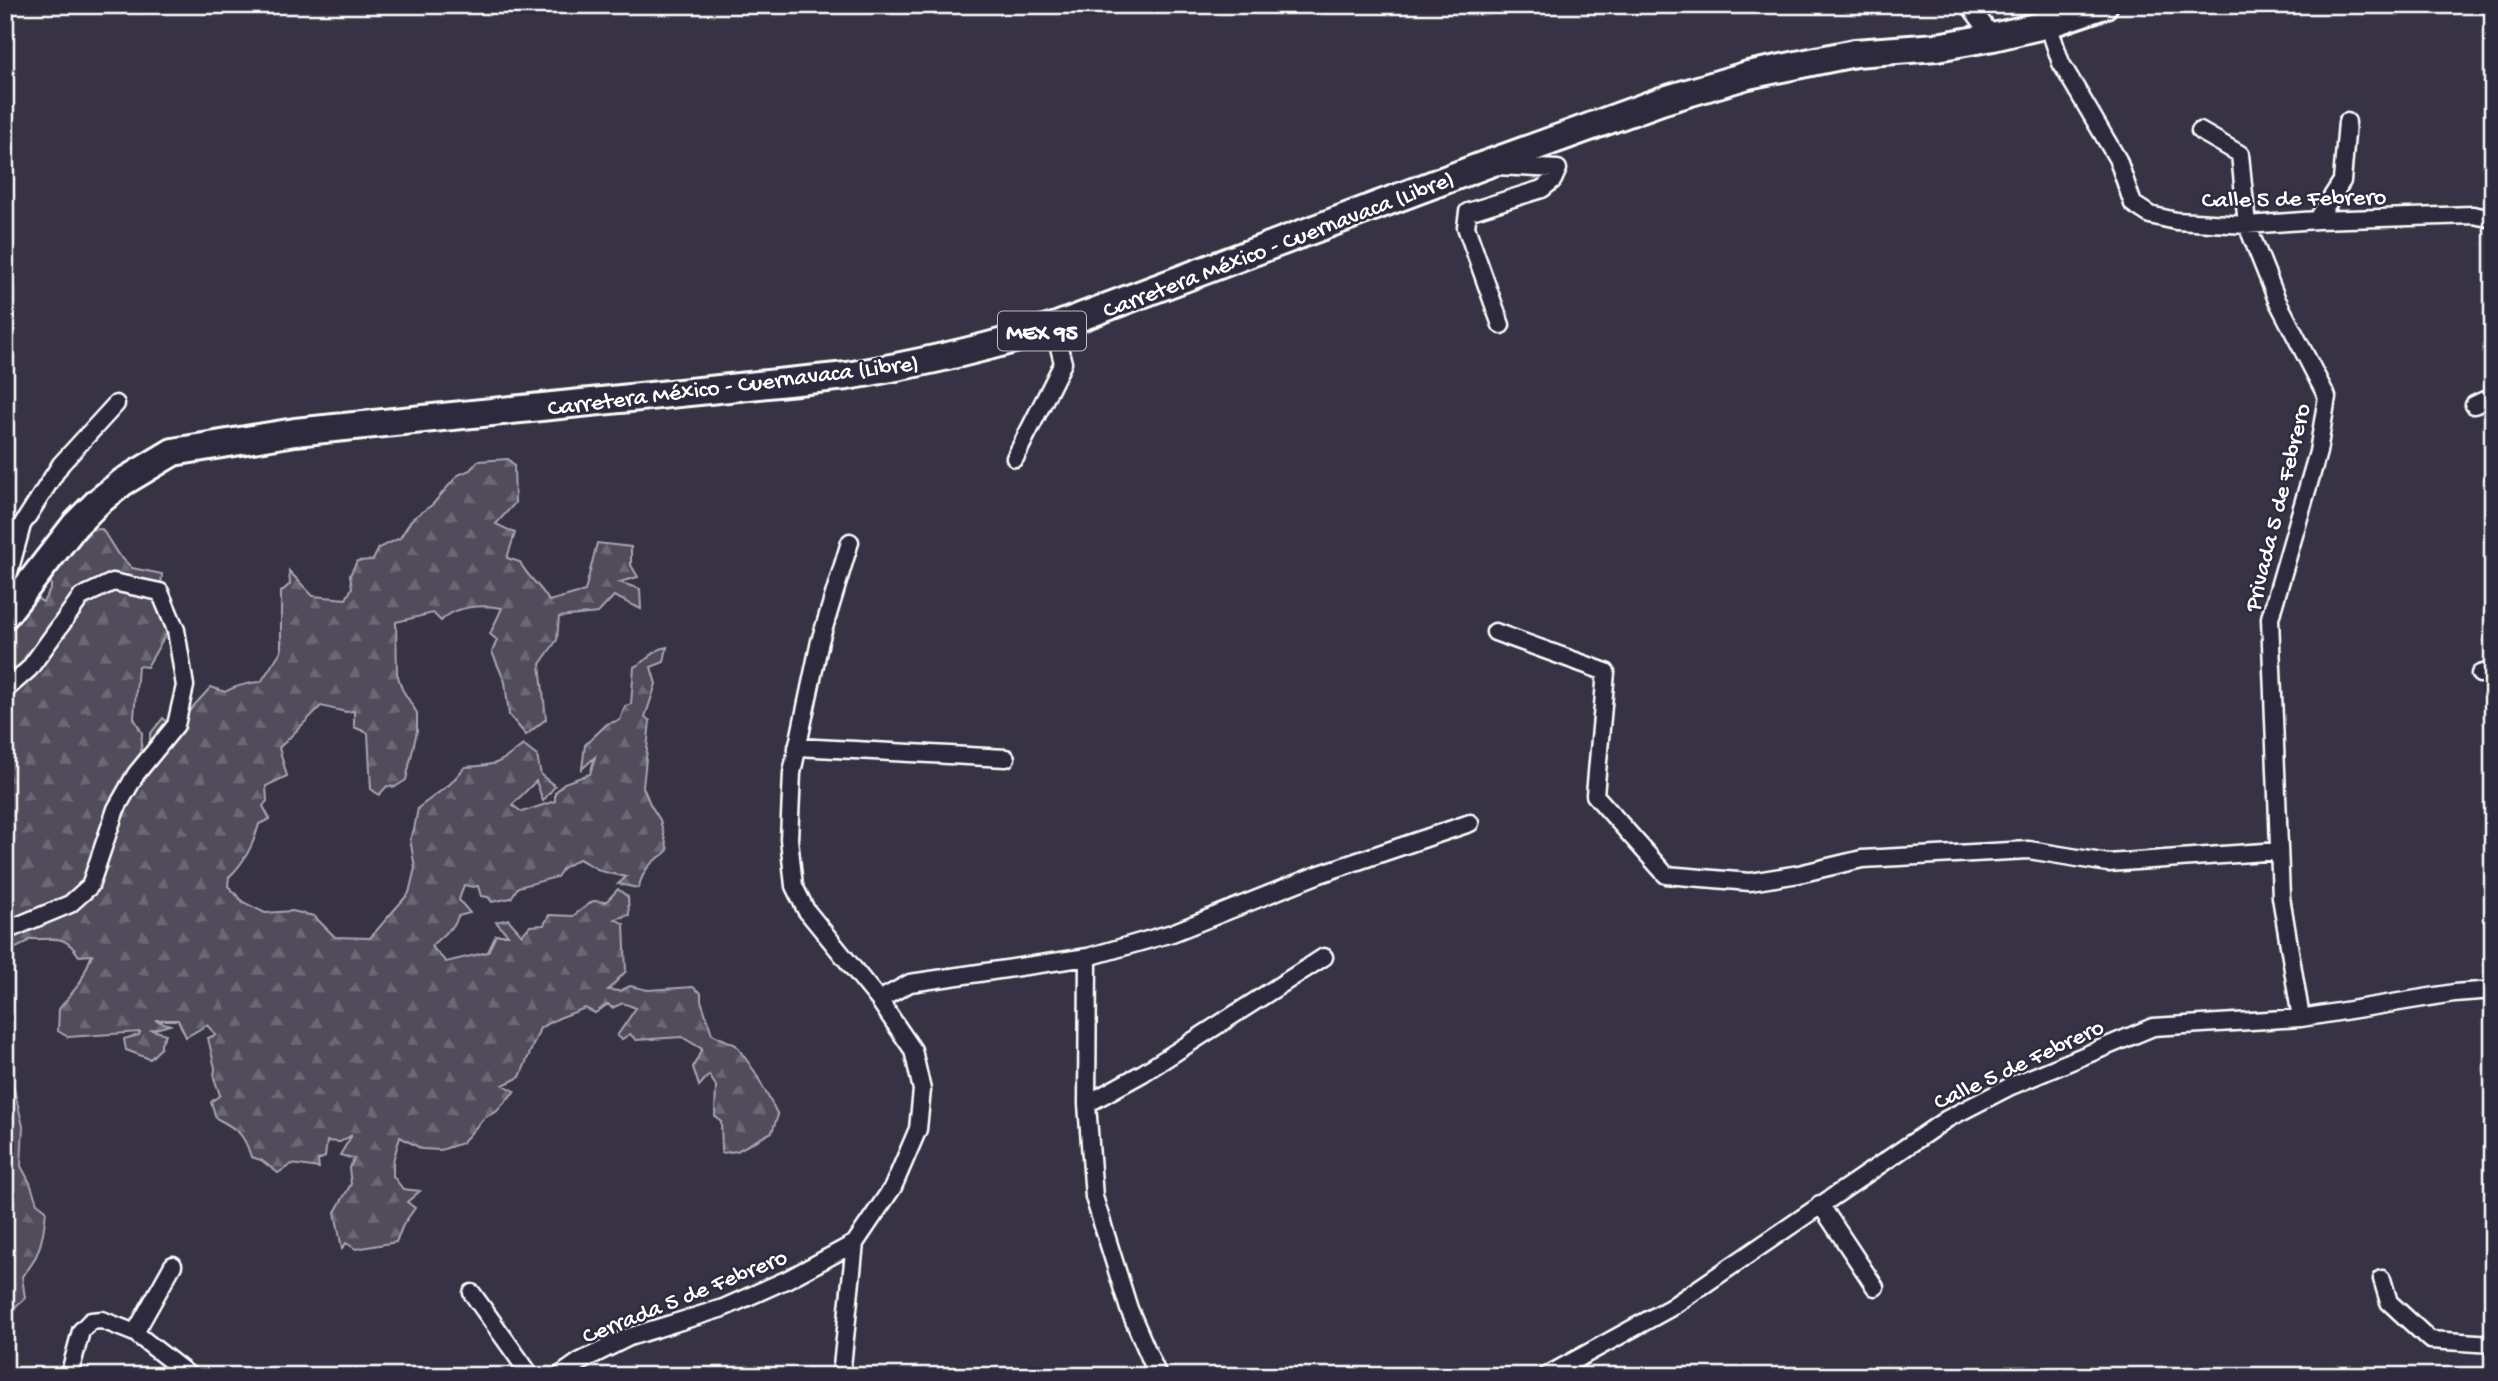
<svg xmlns="http://www.w3.org/2000/svg" width="2498" height="1381" font-family="'Gochi Hand',sans-serif">
  <style>
    .forest { fill: url(#forest-firs); stroke: #a8a6ae; stroke-width: 2 }
    .lines { fill: none; stroke-linecap: round; stroke-linejoin: round }
    .minor-casing { stroke: #fff; stroke-width: 21 }
    .primary-casing { stroke: #fff; stroke-width: 32 }
    .minor { stroke: #2f2a3d; stroke-width: 16 }
    .primary { stroke: #2f2a3d; stroke-width: 26 }
    .labels { text-anchor: middle; stroke-width: 5; stroke-linejoin: round; paint-order: stroke }
    .shield { fill: #2f2a3d; stroke: #c1bfc5; stroke-width: 2 }
    .shield-label { font-size: 23px; font-weight: bold; fill: #fff }
    .street-label { font-size: 24px; fill: #fff; stroke: #2f2a3d }
  </style>
  <defs>
    <pattern id="forest-firs" width="22" height="20" patternUnits="userSpaceOnUse" patternTransform="scale(1.75)"><rect width="22" height="20" fill="#514c5c"/><path d="M5 1l3.5 6h-7zM16 11l3.5 6h-7z" fill="#6b6774"/></pattern>
  </defs>
  <rect width="100%" height="100%" fill="#373345"/>
  <filter id="ink" filterUnits="userSpaceOnUse"><feTurbulence type="fractalNoise" baseFrequency=".0143" numOctaves="2"/><feDisplacementMap in="SourceGraphic" scale="14" xChannelSelector="R" yChannelSelector="G"/><feConvolveMatrix kernelMatrix="1 2 1 2 8 2 1 2 1" color-interpolation-filters="sRGB"/></filter>
  <g filter="url(#ink)">
    <path class="forest" d="M508,459L514,465L515,503L496,524L515,533L507,558L520,562C527,577 541,586 549,601L585,591L597,543L631,547V565L638,577L619,582L640,589L641,609L614,596L598,613L559,617L557,640L540,664L546,719L526,735L509,715L505,682L492,652L497,640L490,634L502,608C483,604 454,606 441,621L433,613L396,622L397,673L402,689L417,713V731L406,780L395,787L387,786L379,795L371,789L368,733L354,727V711L346,712L321,706L279,748L287,776L266,786L267,801L263,806L270,819L259,824C254,843 244,863 229,877L228,886L243,902L265,913L292,911L314,916L335,937L370,938L409,893L415,868L410,839L414,830L418,808L450,784L465,767C496,765 498,765 523,745L537,756L541,775L555,786L543,801L536,781L512,805L522,812L555,801V793L564,783L590,774L595,757L582,769L585,745L607,724L620,720L625,706L631,704L634,667C649,660 652,650 667,647L664,662L651,667L656,684L645,717L650,721L643,787L650,804L660,820L668,850C663,857 659,856 654,861C645,868 642,877 638,888L618,884L626,877L601,871L579,859L563,868L557,877L518,887L511,898L492,902L488,897L481,896L478,886L473,887L464,885L459,900L470,913L458,916L455,924L431,946L446,962L488,952L496,935H508L496,922L508,919L522,935L530,926L544,925L549,915L573,916L593,901L606,902L618,889L628,897L629,915L615,919L624,924L626,971L608,990L620,991L630,986L648,990L693,987L701,993V1000L712,1034L736,1045L755,1072L778,1115L772,1132L737,1151L722,1153L721,1121L715,1116L716,1086L709,1075L699,1086L693,1067L702,1049L682,1037L636,1040L630,1034L622,1039L617,1036L636,1008L623,1003L612,1008L608,1004L595,1013L585,1008L559,1018L540,1028L520,1077L503,1085L515,1091L496,1112L485,1117L462,1143L441,1150L422,1149L400,1137L393,1161V1176L403,1189L420,1191L407,1202L415,1208L403,1225L396,1242L356,1249L346,1243L342,1249L335,1212L351,1184L349,1168L354,1159L340,1155L352,1135L340,1142L327,1141L325,1157L318,1160L319,1168L292,1164L278,1173L261,1160L251,1157C244,1133 237,1129 216,1118L211,1102L220,1095L214,1078L215,1068L208,1038L216,1035L207,1025L186,1037L178,1020H155L170,1025L152,1030L166,1034L161,1043V1048L150,1059L126,1050L124,1039L139,1035L140,1032L68,1037L58,1031L59,1009L80,983L92,955L79,956C64,933 55,940 30,939C23,947 13,947 5,956V621L28,594L43,602L51,588V577L84,530L102,529L117,553L132,568L162,574L161,586L157,595L166,634L147,667L138,666L134,718L142,733L141,750L150,751V734L163,718L169,724L190,710L211,687L225,692C233,687 251,682 261,682L281,651V592L290,584L289,571L313,596L346,599L352,588L350,575L357,561L373,560L379,548L400,538L412,519L432,505L458,475L470,470L478,461Z
      M13,1085L23,1126L21,1166L30,1183L37,1203L46,1210C44,1234 40,1259 22,1276L25,1298L15,1307L9,1328H5V1086Z"/>
    <g class="lines">
      <g class="minor-casing">
        <path id="minor" d="M1969,5L1993,37
          M2048,24L2061,63L2118,160L2133,204L2150,215L2176,221L2247,225L2317,220L2473,215L2493,219
          M2200,131L2240,154L2247,225L2277,300L2327,397L2318,452L2270,618L2281,897L2301,1018
          M1495,166L1558,169L1553,180L1542,189L1468,212L1466,227L1501,325
          M2317,220L2342,181L2347,122
          M2474,405L2493,396
          M1015,458L1063,363L1054,327
          M5,587L22,525L61,464L116,404
          M1495,632L1606,672L1595,795L1666,875L1750,882L1799,874L1862,859L2029,850L2108,863L2279,851
          M2480,674L2493,670
          M5,690L29,669L81,597L113,582L160,592L176,630L185,686L176,725L136,774L116,809L90,886L70,904L5,931
          M797,747L1006,758
          M1088,957L1087,1104L1094,1197L1129,1309L1158,1376
          M879,1000L910,983L1088,957L1172,933L1317,875L1470,823
          M1087,1104L1143,1073L1324,957
          M1820,1204L1875,1287
          M2382,1279L2389,1302L2430,1340L2493,1344
          M472,1293L531,1376
          M135,1333L190,1376
          M69,1376L81,1331L91,1321L102,1320L135,1333L173,1265
          M559,1376L579,1362L629,1337L723,1308L788,1279L855,1243L893,1187L918,1129L922,1090L913,1050L879,1000L806,910L794,886L789,839L792,773L820,641L850,542
          M841,1376L855,1243
          M1546,1376L1670,1308L1947,1119L2011,1086L2153,1027L2301,1018L2454,993L2493,990"/>
      </g>
      <g class="primary-casing">
        <path id="primary" d="M5,615L75,525L98,502L123,482L173,452L295,432L847,376C918,364 986,349 1054,327L1482,166L1661,101L1748,75L1855,53L1937,47L1993,37L2048,24L2104,5"/>
      </g>
      <use href="#minor" class="minor"/>
      <use href="#primary" class="primary"/>
    </g>
  </g>
  <g class="labels">
    <rect class="shield" x="998" y="311.5" width="88" height="39" rx="5"/>
    <g class="shield-label">
      <text x="1042" y="339">MEX 95</text>
    </g>
    <g class="street-label">
      <text transform="translate(2294 197) rotate(-1)" y="8">Calle 5 de Febrero</text>
      <text transform="translate(1278 243) rotate(-21)" y="8">Carretera México - Cuernavaca (Libre)</text>
      <text transform="translate(733 384) rotate(-7)" y="8">Carretera México - Cuernavaca (Libre)</text>
      <text transform="translate(2276 507) rotate(-76)" y="8">Privada 5 de Febrero</text>
      <text transform="translate(2018 1063) rotate(-25)" y="8">Calle 5 de Febrero</text>
      <text transform="translate(684 1295) rotate(-22)" y="8">Cerrada 5 de Febrero</text>
    </g>
  </g>
  <rect width="2498" height="1381" fill="none" stroke="#2f2a3d" stroke-width="28"/>
  <rect x="14" y="14" width="2470" height="1353" fill="none" stroke="#fff" stroke-width="2.5" filter="url(#ink)"/>
</svg>
